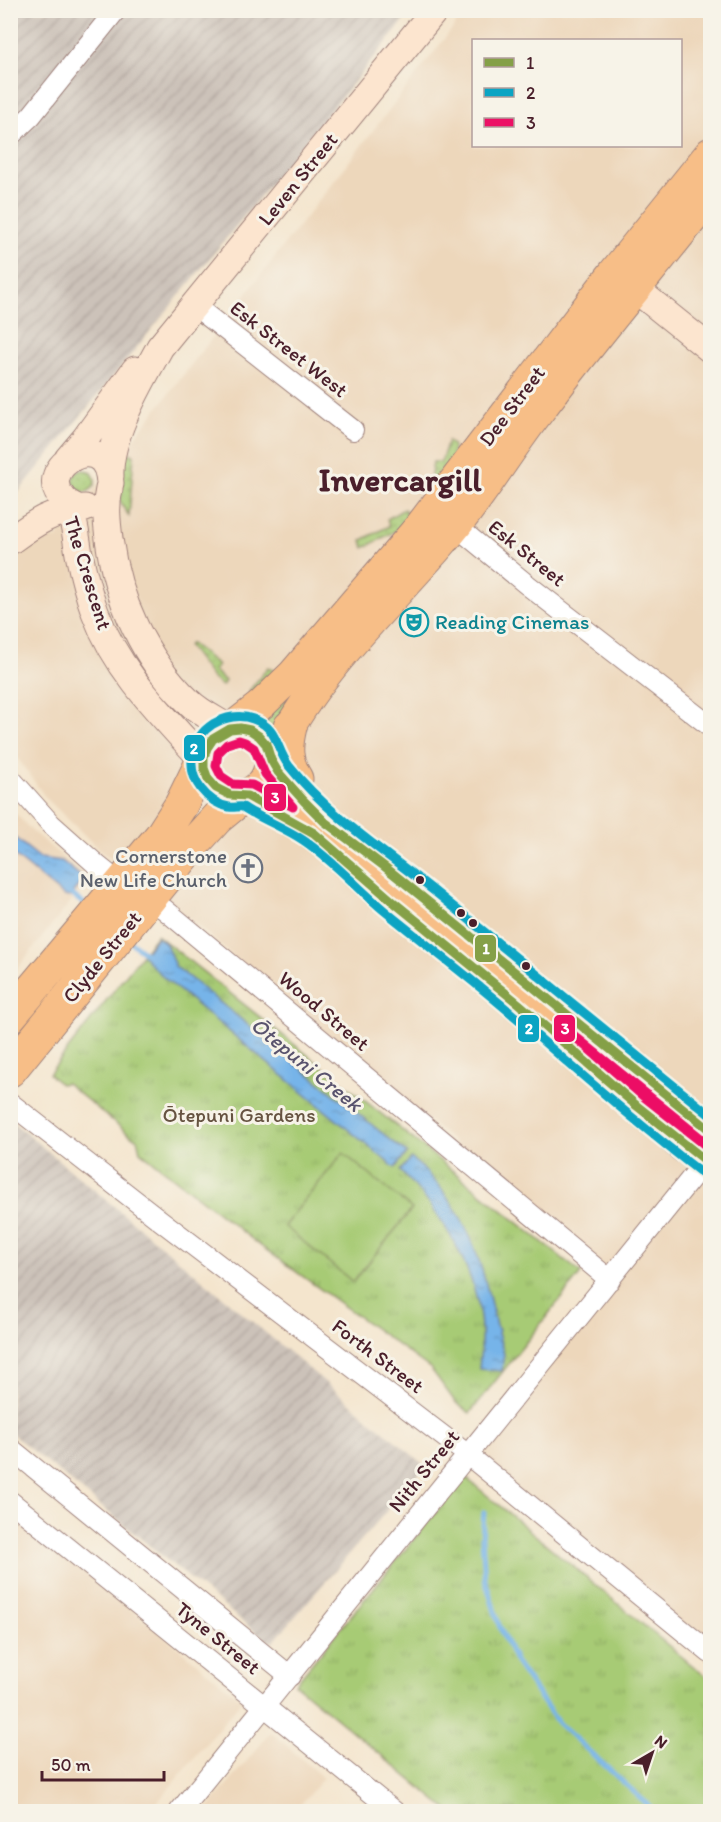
<svg xmlns="http://www.w3.org/2000/svg" width="721" height="1822" font-family="Itim,sans-serif">
  <style>
    .built { fill: #edd7bb; fill-rule: evenodd }
    .industrial { fill: url(#industrial-furrows) }
    .grass { fill: url(#grass-dots); stroke: #787550; stroke-width: 1.5 }
    .park { fill: url(#park-tufts); stroke: #787550; stroke-width: 1.5 }
    .pitch { fill: #a7cb75; stroke: #787550; stroke-width: 1.5 }
    .water { fill: url(#water-ripples); stroke: #606a8a; stroke-width: 1.5 }
    .lines { fill: none; stroke-linecap: round; stroke-linejoin: round }
    .stream { stroke: #76b4e9; stroke-width: 5 }
    .street-casing { stroke: #9f827c; stroke-width: 22 }
    .secondary-casing { stroke: #9f827c; stroke-width: 29 }
    .primary-casing { stroke: #9f827c; stroke-width: 32 }
    .highway-casing { stroke: #9f827c; stroke-width: 35 }
    .street { stroke: #fff; stroke-width: 20 }
    .secondary { stroke: #fce5cf; stroke-width: 27 }
    .primary { stroke: #f7be87; stroke-width: 30 }
    .highway { stroke: #f7be87; stroke-width: 33 }
    .bus-1-casing { stroke: #f7f3e8; stroke-width: 14 }
    .bus-2-casing { stroke: #f7f3e8; stroke-width: 14 }
    .bus-3-casing { stroke: #f7f3e8; stroke-width: 14 }
    .bus-1 { stroke: #85a047; stroke-width: 9 }
    .bus-2 { stroke: #0ba4c3; stroke-width: 9 }
    .bus-3 { stroke: #ec1165; stroke-width: 9 }
    .bus-dot { fill: #4a1f2b; stroke: #f7f3e8; stroke-width: 2 }
    .labels { text-anchor: middle; stroke-width: 6; stroke-linejoin: round; paint-order: stroke }
    .street-label { font-size: 21px; fill: #4a1f2b; stroke: #f7f3e8 }
    .culture-label { font-size: 21px; fill: #0d838f; stroke: #f7f3e8; text-anchor: start }
    .worship-label { font-size: 21px; fill: #5b616d; stroke: #f7f3e8; text-anchor: end }
    .park-label { font-size: 21px; fill: #665341; stroke: #f7f3e8 }
    .water-label { font-size: 22px; font-style: italic; fill: #59536e; stroke: #f7f3e8 }
    .town-label { font-size: 33px; font-weight: bold; fill: #4a1f2b; stroke: #f7f3e8 }
    .line-badge { stroke: #f7f3e8; stroke-width: 2 }
    .badge-label { font-size: 16px; text-anchor: middle; font-weight: bold; fill: #fff }
  </style>
  <defs>
    <pattern id="industrial-furrows" width="10" height="10" patternUnits="userSpaceOnUse" patternTransform="scale(1.5)"><rect width="10" height="10" fill="#ccc2b9"/><path d="M-1 1l2-2M0 10L10 0M9 11l2-2" fill="none" stroke="#b1a69f"/></pattern>
    <pattern id="grass-dots" width="8" height="8" patternUnits="userSpaceOnUse" patternTransform="scale(1.5)"><rect width="8" height="8" fill="#a7cb75"/><path d="M2 2h.1M6 6h.1" fill="none" stroke="#91ae65" stroke-width="1.8" stroke-linecap="round"/></pattern>
    <pattern id="park-tufts" width="24" height="20" patternUnits="userSpaceOnUse" patternTransform="scale(1.5)"><rect width="24" height="20" fill="#a7cb75"/><path d="M3 7l-1-3M5 7V3M7 7l1-3M15 17l-1-3M17 17v-4M19 17l1-3" fill="none" stroke="#91ae65"/></pattern>
    <pattern id="water-ripples" width="26" height="14" patternUnits="userSpaceOnUse" patternTransform="scale(1.5)"><rect width="26" height="14" fill="#76b4e9"/><path d="M2 4q2-2 4 0t4 0M15 11q2-2 4 0t4 0" fill="none" stroke="#6392bd"/></pattern>
  </defs>
  <rect width="100%" height="100%" fill="#f7f3e8"/>
  <filter id="ink" filterUnits="userSpaceOnUse"><feTurbulence type="fractalNoise" baseFrequency=".0167" numOctaves="2"/><feDisplacementMap in="SourceGraphic" scale="12" xChannelSelector="R" yChannelSelector="G"/><feConvolveMatrix kernelMatrix="1 2 1 2 8 2 1 2 1" color-interpolation-filters="sRGB"/></filter>
  <filter id="wash" filterUnits="userSpaceOnUse"><feTurbulence type="fractalNoise" baseFrequency=".008" numOctaves="4" result="noise"/><feDisplacementMap in="SourceGraphic" scale="24" xChannelSelector="R" yChannelSelector="G"/><feGaussianBlur stdDeviation="1.35" result="paint"/><feColorMatrix in="noise" values="0 0 0 0 0 0 0 0 0 0 0 0 0 0 0 0 0 1.4 0 .05"/><feComposite in="paint" operator="in"/></filter>
  <g filter="url(#wash)">
    <rect width="100%" height="100%" fill="#f4e5cd"/>
    <path class="built" d="M466,11H710V1662L461,1460L611,1274L174,906L101,851L46,798L11,749L10,562L34,533L48,531L56,539ZM474,40H680V146H474Z
      M11,809L34,833L89,879L11,976Z
      M10,1511L242,1700L150,1811H11Z
      M271,1732L323,1778L295,1811H205Z"/>
    <path class="industrial" d="M11,11H412L11,501Z
      M11,1122L15,1124L422,1463L421,1471L273,1642L267,1641L11,1433Z"/>
    <path class="grass" d="M448,441L453,446L452,462L438,486L430,481L433,462H441Z
      M118,449L134,455L129,516L120,501Z
      M73 481a11 11 0 1 1 22 0a11 11 0 1 1-22 0Z
      M404,509L412,519L403,527L364,548L362,540L389,526L387,519Z
      M190,643L218,665L214,671L225,681L222,686L212,678L188,646Z
      M268,667L277,673L254,696L249,691Z
      M303,691L276,731L264,721L281,700Z"/>
    <path class="park" d="M157,935L581,1273L470,1413L456,1403L431,1369L262,1247L140,1151L137,1138L133,1137L66,1083L60,1084L49,1074Z
      M465,1477L710,1680V1811H449L295,1684Z"/>
    <path class="pitch" d="M343,1153L412,1209L353,1282L284,1226Z"/>
    <path class="water" d="M10,834L40,858L62,861L84,879L69,897L64,896L11,853Z
      M157,937L166,944L175,966L407,1153L395,1168L163,977L143,956Z
      M411,1158C467,1205 481,1258 496,1326L499,1330L498,1333L504,1354L502,1371L479,1369C480,1356 482,1341 481,1328C478,1271 440,1209 400,1171Z"/>
    <g class="lines">
      <path class="stream" d="M67,891L88,907
        M128,940L149,956
        M484,1512L482,1538L485,1579L499,1625L515,1661L558,1723L656,1812"/>
    </g>
  </g>
  <g filter="url(#ink)">
    <g class="lines">
      <g class="street-casing">
        <path id="street" d="M10,136L31,116L116,10
          M195,306L353,430
          M456,526L525,583L710,726
          M10,778L51,824L97,865L112,877L164,909L610,1280
          M10,1103L160,1220L468,1455L710,1653
          M10,1448L290,1676
          M10,1501L395,1812
          M179,1812L706,1160"/>
      </g>
      <g class="secondary-casing">
        <path id="secondary" d="M618,275L710,349
          M68,459L85,439L135,370
          M110,476C108,436 141,382 160,347L435,10
          M109,489C105,506 107,522 109,539C117,599 144,659 188,701C200,713 216,720 230,729
          M62,497C75,517 75,531 79,554C83,573 88,593 95,612C117,671 161,714 203,760
          M75,507C17,478 106,418 110,483
          M10,541C34,523 55,509 85,508"/>
      </g>
      <g class="primary-casing">
        <path id="primary" d="M230,729L262,704L293,674L419,527L614,272L710,153
          M278,749C317,670 391,603 447,537C481,498 507,453 538,413C593,339 653,269 710,197"/>
      </g>
      <g class="highway-casing">
        <path id="highway" d="M290,727C285,748 285,761 296,779
          M203 762a34 34 0 1 1 68 0a34 34 0 1 1-68 0Z
          M271,762L300,798L333,829
          M245,795L294,820L325,841L372,885L519,1004L599,1075L684,1146L710,1164
          M512,970L710,1130
          M10,1016L161,836L181,805L203,760
          M10,1070L196,841L217,818L245,795"/>
      </g>
      <use href="#street" class="street"/>
      <use href="#secondary" class="secondary"/>
      <use href="#primary" class="primary"/>
      <use href="#highway" class="highway"/>
      <g class="bus-1-casing">
        <path id="bus-1" d="M710,1130L385,867L325,822L304,801L278,772L271,760L266,744L259,736L250,730L240,728L230,729L213,739L207,748L204,757V768L208,779L216,788L230,795L247,796L314,833L391,900L519,1004L637,1106L710,1164"/>
      </g>
      <g class="bus-2-casing">
        <path id="bus-2" d="M703,1174C639,1125 579,1073 519,1020C476,982 430,948 386,912C358,889 333,860 303,840C288,830 271,823 255,814C254,814 244,808 243,807C239,806 234,808 229,807C218,805 208,798 201,789C185,768 191,738 213,724C225,717 240,714 253,719C279,728 275,748 289,766C329,816 384,851 434,891C526,966 618,1040 710,1115"/>
      </g>
      <g class="bus-3-casing">
        <path id="bus-3" d="M239,740L245,742L254,748L265,774L293,807L252,785L233,784L221,776L216,766L218,753L227,744Z
          M702,1139L560,1024L644,1097L710,1149"/>
      </g>
      <use href="#bus-1" class="bus-1"/>
      <use href="#bus-2" class="bus-2"/>
      <use href="#bus-3" class="bus-3"/>
    </g>
  </g>
  <defs>
    <g id="theatre-ring" transform="scale(1.5)"><circle r="9.5" fill="#f7f3e8" stroke="#0f9aa8" stroke-width="1.5"/><path d="M-5-5.5Q0-4 5-5.5V0Q5 5 0 6Q-5 5-5 0ZM-3.3-2.5H-1v1.5H-3.3ZM1-2.5H3.3v1.5H1ZM-2.8 1Q0 5.5 2.8 1Z" fill="#0f9aa8"/></g>
    <g id="church-ring" transform="scale(1.5)"><circle r="9.5" fill="#f7f3e8" stroke="#6b7280" stroke-width="1.5"/><path d="M-1.2-6h2.4v3.5h3.3v2.4h-3.3V6h-2.4V-.1h-3.3v-2.4h3.3Z" fill="#6b7280"/></g>
  </defs>
  <g fill-rule="evenodd">
    <use href="#theatre-ring" x="414" y="622"/>
    <use href="#church-ring" x="248" y="868"/>
  </g>
  <g class="bus-dot">
    <circle cx="420" cy="880" r="5"/>
    <circle cx="461" cy="913" r="5"/>
    <circle cx="473" cy="923" r="5"/>
    <circle cx="526" cy="966" r="5"/>
  </g>
  <g class="labels">
    <g class="street-label">
      <text transform="translate(298 179) rotate(-51)" y="7">Leven Street</text>
      <text transform="translate(289 349) rotate(38)" y="7">Esk Street West</text>
      <text transform="translate(512 406) rotate(-53)" y="7">Dee Street</text>
      <text transform="translate(527 553) rotate(39)" y="7">Esk Street</text>
      <text transform="translate(88 573) rotate(73)" y="7">The Crescent</text>
      <text transform="translate(102 957) rotate(-51)" y="7">Clyde Street</text>
      <text transform="translate(324 1011) rotate(40)" y="7">Wood Street</text>
      <text transform="translate(378 1356) rotate(37)" y="7">Forth Street</text>
      <text transform="translate(424 1471) rotate(-51)" y="7">Nith Street</text>
      <text transform="translate(218 1638) rotate(39)" y="7">Tyne Street</text>
    </g>
    <g class="culture-label">
      <text x="435" y="629">Reading Cinemas</text>
    </g>
    <g class="worship-label">
      <text x="227" y="863">Cornerstone<tspan x="227" dy="24">New Life Church</tspan></text>
    </g>
    <g class="park-label">
      <text x="239" y="1122">Ōtepuni Gardens</text>
    </g>
    <g class="water-label">
      <text transform="translate(307 1064) rotate(39)" y="8">Ōtepuni Creek</text>
    </g>
    <g class="town-label">
      <text x="400" y="491">Invercargill</text>
    </g>
  </g>
  <g class="line-badge">
    <rect x="183" y="734" width="23" height="28" rx="6" fill="#0ba4c3"/>
    <rect x="263" y="783" width="24" height="29" rx="6" fill="#ec1165"/>
    <rect x="474" y="934" width="23" height="29" rx="6" fill="#85a047"/>
    <rect x="553" y="1014" width="23" height="29" rx="6" fill="#ec1165"/>
    <rect x="517" y="1014" width="23" height="29" rx="6" fill="#0ba4c3"/>
  </g>
  <g class="badge-label">
    <text x="194" y="754">2</text>
    <text x="275" y="803">3</text>
    <text x="486" y="954">1</text>
    <text x="565" y="1034">3</text>
    <text x="529" y="1034">2</text>
  </g>
  <rect width="721" height="1822" fill="none" stroke="#f7f3e8" stroke-width="36"/>
  <rect x="472" y="39" width="210" height="108" fill="#f7f3e8" stroke="#b29e9c" stroke-width="1.5"/>
  <rect x="484" y="58" width="30" height="9" fill="#85a047" stroke="#b29e9c" stroke-width="1.5"/>
  <text x="526" y="69" font-size="18" fill="#4a1f2b">1</text>
  <rect x="484" y="88" width="30" height="9" fill="#0ba4c3" stroke="#b29e9c" stroke-width="1.5"/>
  <text x="526" y="99" font-size="18" fill="#4a1f2b">2</text>
  <rect x="484" y="118" width="30" height="9" fill="#ec1165" stroke="#b29e9c" stroke-width="1.5"/>
  <text x="526" y="129" font-size="18" fill="#4a1f2b">3</text>
  <g transform="translate(652 1753) rotate(39)" stroke="#f7f3e8" stroke-width="4.5" paint-order="stroke">
  <path d="M0-4.5L10 22L0 15L-10 22Z" fill="#4a1f2b"/>
  <text y="-9" font-size="16" font-weight="bold" text-anchor="middle" fill="#4a1f2b">N</text>
  </g>
  <path d="M42 1771v9h122v-9" fill="none" stroke="#4a1f2b" stroke-width="3"/>
  <text x="51" y="1771" font-size="18" fill="#4a1f2b" stroke="#f7f3e8" stroke-width="4.5" paint-order="stroke">50 m</text>
</svg>
